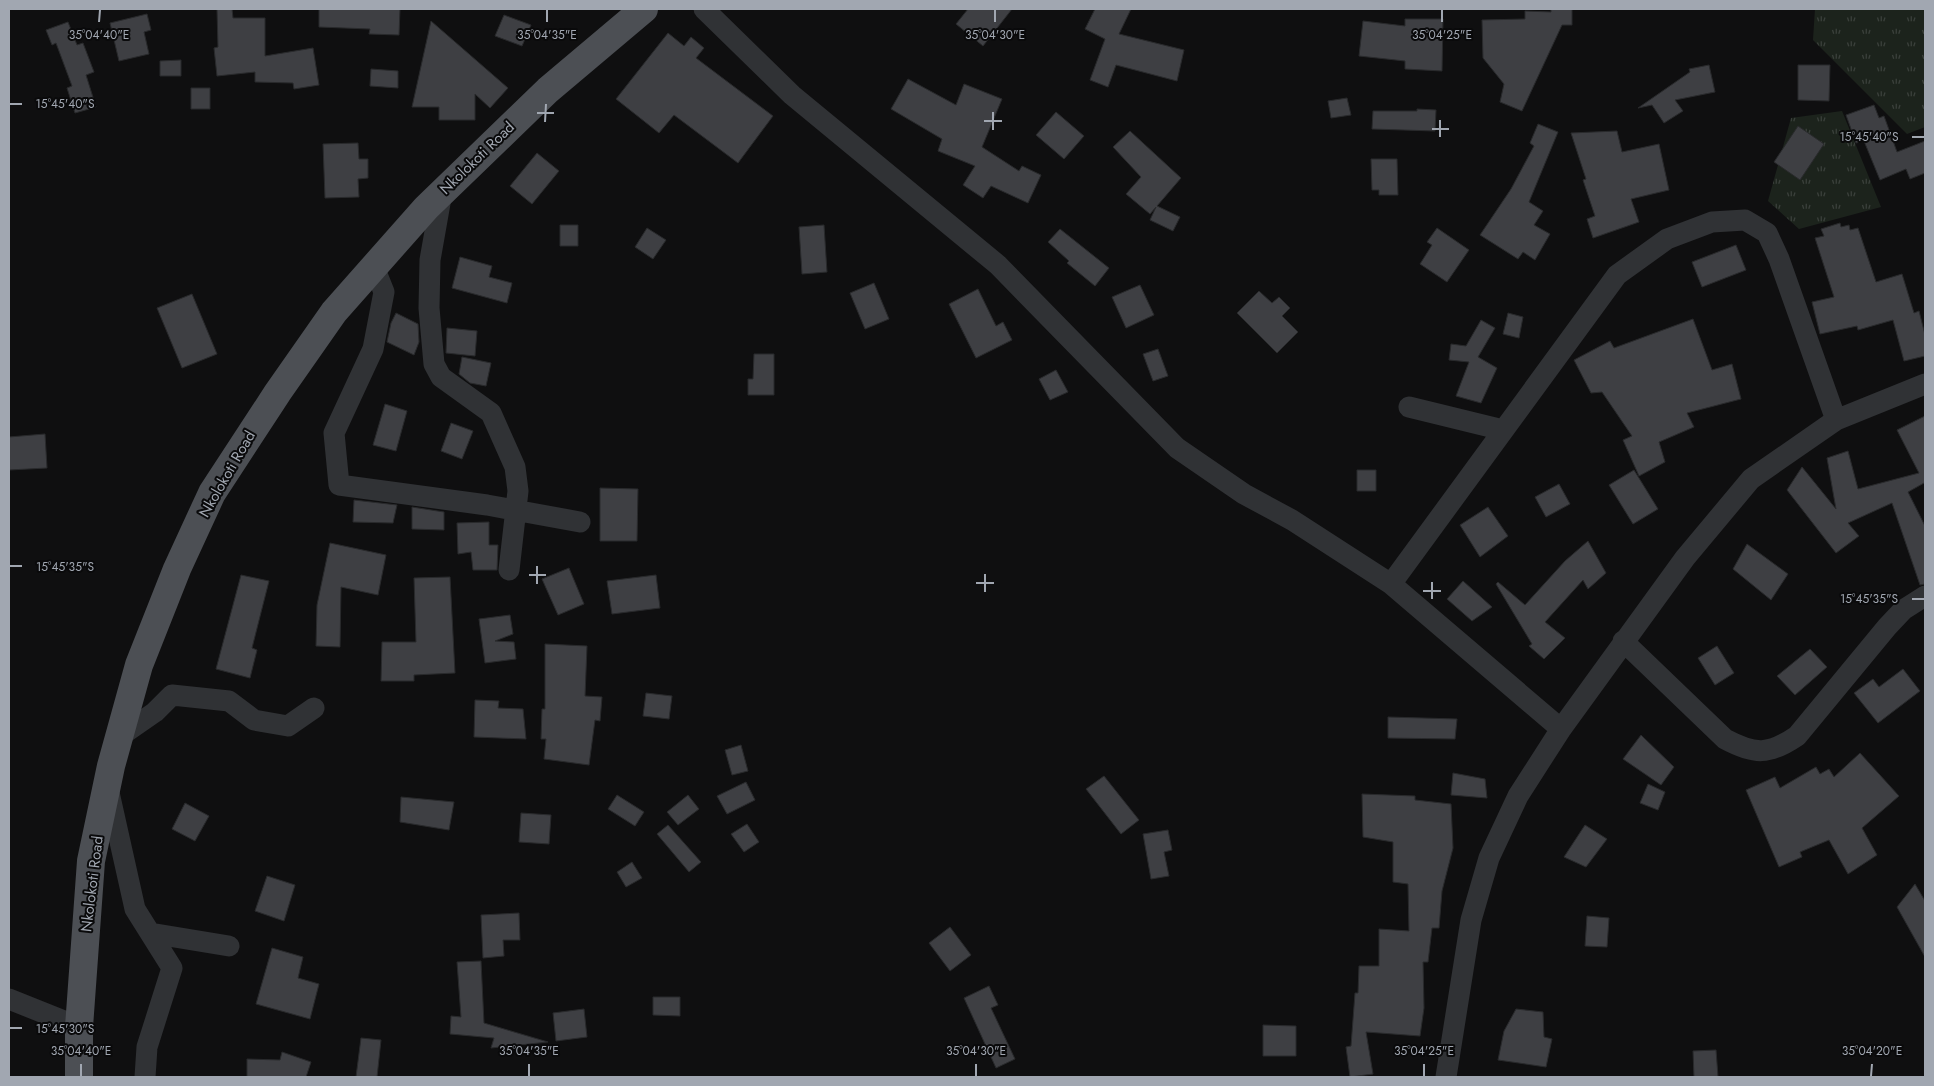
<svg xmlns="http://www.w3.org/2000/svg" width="1934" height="1086" font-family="Jost,sans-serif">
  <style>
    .grass { fill: url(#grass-tufts) }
    .building { fill: #3e3f43; stroke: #292a2c }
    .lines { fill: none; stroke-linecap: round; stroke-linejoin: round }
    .minor { stroke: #303235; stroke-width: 21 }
    .major { stroke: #4c4f54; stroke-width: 28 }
    .ticks { fill: none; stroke: #a1a7b1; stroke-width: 2 }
    .labels { text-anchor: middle; stroke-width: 4; stroke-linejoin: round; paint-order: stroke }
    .street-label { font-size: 15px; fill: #a1a7b1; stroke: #0a0a0b }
    .ticks-label { font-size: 12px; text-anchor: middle; fill: #a1a7b1; stroke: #0a0a0b; stroke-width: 4; stroke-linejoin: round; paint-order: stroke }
  </style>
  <defs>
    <pattern id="grass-tufts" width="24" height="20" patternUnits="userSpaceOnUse" patternTransform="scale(1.25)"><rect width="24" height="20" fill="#1c231c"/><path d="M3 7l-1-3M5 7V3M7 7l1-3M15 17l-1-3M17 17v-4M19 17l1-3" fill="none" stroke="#3a403b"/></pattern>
  </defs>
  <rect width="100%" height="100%" fill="#0f0f10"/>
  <path class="grass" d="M1815,9H1925V127L1907,134L1813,40Z
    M1842,111L1881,207L1799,229L1768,201L1791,118Z"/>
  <path class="building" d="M217,9H232L233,18H265V56L313,48L319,85L294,89L293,83L255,82V72L217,76L214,48L218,47Z
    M319,9H400L399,35L369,34L370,29L319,27Z
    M968,9H1012L983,46L956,24Z
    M1095,9H1131L1119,34L1184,50L1177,81L1116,65L1108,87L1090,80L1105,39L1085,29Z
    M1551,9H1572V25H1562L1522,111L1500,102L1504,84L1483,58L1482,20L1525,19V11L1551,12Z
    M147,14L151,30L144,32L149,54L119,61L110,23Z
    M504,15L531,25L522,46L495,36Z
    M1405,19H1443L1442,71L1405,69V61L1359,56L1363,21L1405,26Z
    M431,21L508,88L490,108L475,94V120H439V107H412Z
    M68,22L77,45L83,43L94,72L86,75L96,107L75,113L67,88L72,86L56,43L52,45L46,30Z
    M668,33L684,46L691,37L704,48L696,58L773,116L738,163L674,115L659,133L616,99Z
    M181,60V76H160V61Z
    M1709,65L1715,92L1675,100L1683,111L1664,123L1652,105L1638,108L1690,72L1689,69Z
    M1798,65H1830L1829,101L1798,100Z
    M371,69L398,71V88L370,86Z
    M908,79L956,105L964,84L1002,99L982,147L1019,171L1022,166L1041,175L1028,203L991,186L983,198L963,185L975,166L938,151L942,139L891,109Z
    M191,88H210V109H191Z
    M1347,98L1351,115L1331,118L1328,101Z
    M1874,105L1879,118L1884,116L1897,152L1925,141V173L1910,179L1906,169L1880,180L1864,141L1856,143L1846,115Z
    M1417,109L1436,110L1435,131L1372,129L1373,111H1417Z
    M1056,112L1084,136L1064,159L1036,135Z
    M1538,124L1558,132L1529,202L1543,211L1534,225L1550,234L1535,260L1523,252L1518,259L1480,235L1511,189L1534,146L1530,143Z
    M1798,126L1824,144L1800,180L1774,162Z
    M1130,131L1181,178L1157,206L1180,217L1173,231L1150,220L1156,207L1150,214L1126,194L1141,177L1113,147Z
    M1617,131L1622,152L1659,144L1669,190L1631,199L1639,222L1593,238L1587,219L1595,216L1583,180L1586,179L1571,133Z
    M358,143L359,159H368V178L358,179L359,197L325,198L323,144Z
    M537,153L559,171L532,204L510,186Z
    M1371,159H1397L1398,195H1379V190H1372Z
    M1840,223L1841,227L1849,225L1850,230L1858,228L1876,282L1902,274L1914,313L1919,311L1925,335V356L1904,361L1893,320L1858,330L1857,326L1820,334L1812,302L1834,297L1815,238L1824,236L1821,229Z
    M560,225H578V246H560Z
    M824,225L827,272L802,274L799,227Z
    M647,228L666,240L653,259L635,247Z
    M1437,228L1469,250L1447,282L1420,264L1432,245L1427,242Z
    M1060,229L1109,268L1095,286L1067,263L1069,261L1048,242Z
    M1736,245L1746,270L1702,287L1692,262Z
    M460,257L492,266L489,277L512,283L507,303L452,288Z
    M874,283L889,319L865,329L850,293Z
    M1140,285L1154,315L1126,328L1112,297Z
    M978,289L996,326L1003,322L1012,340L976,358L949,304Z
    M1259,291L1272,303L1279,297L1290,308L1282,316L1298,332L1277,353L1237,313Z
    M192,294L217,354L182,368L157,308Z
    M396,313L418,324L419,342L414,355L387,342L391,323Z
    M1508,313L1523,317L1519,338L1503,334Z
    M1693,319L1712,370L1732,364L1741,399L1687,413L1694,427L1659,442L1665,462L1639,476L1623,440L1632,436L1602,392L1591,393L1574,360L1610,341L1614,348Z
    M1481,320L1495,328L1478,357L1497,368L1481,403L1456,396L1469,362L1449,360L1451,344L1466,346Z
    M447,328L477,331L475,356L446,353Z
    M1158,349L1168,376L1153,381L1143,354Z
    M754,354H774V395H748V379H753Z
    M462,357L491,363L486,386L470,383L459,374Z
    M1056,370L1068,392L1050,400L1039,379Z
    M385,404L407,411L396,451L373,445Z
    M1925,416V485L1924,483L1908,492L1925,526V584L1920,585L1892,503L1848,523L1859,536L1836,553L1787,490L1802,467L1836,509L1827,458L1848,451L1858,489L1919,473L1897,430Z
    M451,423L473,431L462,459L441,451Z
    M45,434L47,468L9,470V437Z
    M1357,470H1376V491H1357Z
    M1634,470L1658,509L1633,524L1609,485Z
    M1559,484L1570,504L1546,517L1535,497Z
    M600,488L638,489L637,541H600Z
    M354,500L397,505L393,523L353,522Z
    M412,507L444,512V530L412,529Z
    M1488,507L1508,536L1480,557L1460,525Z
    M489,522V545H498L497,570H473L471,552L458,554L457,523Z
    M1588,541L1606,573L1588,589L1583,580L1545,622L1565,638L1544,659L1529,646L1532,644L1496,584L1498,582L1525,605L1565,561Z
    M330,543L386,555L378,595L341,587L340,647L316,646L317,605Z
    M1747,544L1788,574L1771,600L1733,569Z
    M569,568L584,604L558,615L542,579Z
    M241,575L269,581L252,648L257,650L250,678L216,669Z
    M656,575L660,608L612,614L607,581Z
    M450,577L455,673L414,675V681H381L382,642H416L414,578Z
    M1463,581L1492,607L1472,621L1447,599Z
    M510,615L513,634L495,641L514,642L516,659L485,663L479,619Z
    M545,644L587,646L585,696L602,697L600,721L595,720L589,765L544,759L546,739H541L542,709H545Z
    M1717,646L1734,673L1715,685L1698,658Z
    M1810,649L1827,667L1795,695L1777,676Z
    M1903,669L1920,691L1878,723L1854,693L1873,679L1879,687Z
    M646,693L672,696L669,719L643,716Z
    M475,700L499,701L498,708L523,709L526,739L474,737Z
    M1388,717L1457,719L1455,739L1388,738Z
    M1641,735L1674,767L1661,785L1623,759Z
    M741,745L748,771L732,775L725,750Z
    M1860,753L1899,796L1862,828L1877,855L1848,874L1829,840L1800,852L1802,857L1779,867L1746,790L1775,777L1780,788L1816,767L1820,774L1829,769L1834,777Z
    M1453,773L1485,779L1487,798L1451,795Z
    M1104,776L1139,820L1121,834L1086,789Z
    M746,782L755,800L727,814L717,796Z
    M1648,784L1665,792L1658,810L1640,803Z
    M1362,794L1415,796V800L1451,804L1453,848L1442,891L1439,928H1432L1428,962H1423L1424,1008L1420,1036L1366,1032L1373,1074L1350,1077L1346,1047L1351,1046L1355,993H1358L1359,966H1379V929L1409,931L1408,884L1393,882V842L1363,837Z
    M617,795L644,812L635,826L608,809Z
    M688,795L699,809L678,825L667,812Z
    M401,797L454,802L449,830L400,822Z
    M185,803L209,816L195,841L172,829Z
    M521,813L551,815L549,844L519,842Z
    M747,824L759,842L744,852L731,834Z
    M668,825L701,862L689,872L657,834Z
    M1585,825L1607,839L1586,867L1564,857Z
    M1168,830L1172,850L1164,852L1169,876L1151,879L1143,834Z
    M632,862L642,878L626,887L617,872Z
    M267,876L295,885L284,921L255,911Z
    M1915,884L1925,901V957L1897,907Z
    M519,913L520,940H503L504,956L483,958L481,915Z
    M1587,916L1609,918L1607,947L1585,946Z
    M950,927L971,955L950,971L929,943Z
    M272,948L303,957L298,978L319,984L310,1019L256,1004Z
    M481,961L484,1023L548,1042L491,1048L494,1038L450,1034L451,1016L461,1017L457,962Z
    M989,986L998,1005L991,1008L1015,1059L996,1068L964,998Z
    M653,997H680V1016L653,1015Z
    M584,1009L587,1037L556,1041L553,1013Z
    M1516,1009L1543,1012L1544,1037L1552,1039L1546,1067L1498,1060L1504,1031Z
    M1263,1025L1296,1026V1056H1263Z
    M361,1038L381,1040L377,1077H356Z
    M1716,1050L1718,1077H1694L1693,1051Z
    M282,1052L311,1062L306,1077H247V1059L280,1060Z"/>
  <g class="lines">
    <path class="minor" d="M704,9L792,95L998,265L1177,448L1244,494L1292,520L1391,584L1561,729
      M442,192L430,260L429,308L434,364L441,377L491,413L515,467L518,491L509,570
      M374,267L384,292L373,349L334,433L339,485L487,505L580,522
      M1409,407L1503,430
      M1391,584L1617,275L1667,239L1712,222L1745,220L1767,233L1779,259L1836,420
      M1623,641L1725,739C1755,755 1769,755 1797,736L1887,627L1903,610L1925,596
      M119,737L155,712L172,695L229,701L254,720L288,726L314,708
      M108,788L135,909L172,968L147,1047L145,1077
      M150,933L229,946
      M9,999L79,1027
      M1446,1077L1471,920L1489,858L1518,796L1561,729L1685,558L1751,479L1836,420L1925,384"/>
    <path class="major" d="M79,1077V1027L91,861L111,766L139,665L177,569L212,493L278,392L334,312L426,208L548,90L644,9"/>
  </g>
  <path class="ticks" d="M99,22L100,10M547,22V10M995,22V10M1442,22V10M10,104H22M537,113H554M984,121H1002M545,122L546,104M1432,129H1449M993,130V112M1440,137V120M1912,137H1924M10,566H22M529,575H546M976,583H994M537,584V566M1423,591H1441M985,592V574M1432,599V582M1912,599H1924M10,1028H22M81,1076V1064M529,1076V1064M976,1076V1064M1424,1076V1064M1871,1076L1872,1064"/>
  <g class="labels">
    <g class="street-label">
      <text transform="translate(477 158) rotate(-44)" y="5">Nkolokoti Road</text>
      <text transform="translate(227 474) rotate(-60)" y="5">Nkolokoti Road</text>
      <text transform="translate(92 884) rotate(-83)" y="5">Nkolokoti Road</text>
    </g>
  </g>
  <g class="ticks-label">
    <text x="99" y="39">35°04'40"E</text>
    <text x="547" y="39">35°04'35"E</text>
    <text x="995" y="39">35°04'30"E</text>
    <text x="1442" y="39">35°04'25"E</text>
    <text x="65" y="108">15°45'40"S</text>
    <text x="1869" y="141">15°45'40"S</text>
    <text x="65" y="571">15°45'35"S</text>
    <text x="1869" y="603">15°45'35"S</text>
    <text x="65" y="1033">15°45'30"S</text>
    <text x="81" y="1055">35°04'40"E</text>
    <text x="529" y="1055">35°04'35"E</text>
    <text x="976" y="1055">35°04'30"E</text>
    <text x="1424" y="1055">35°04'25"E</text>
    <text x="1872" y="1055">35°04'20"E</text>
  </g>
  <rect width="1934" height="1086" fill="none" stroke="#a1a7b1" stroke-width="20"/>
</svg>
